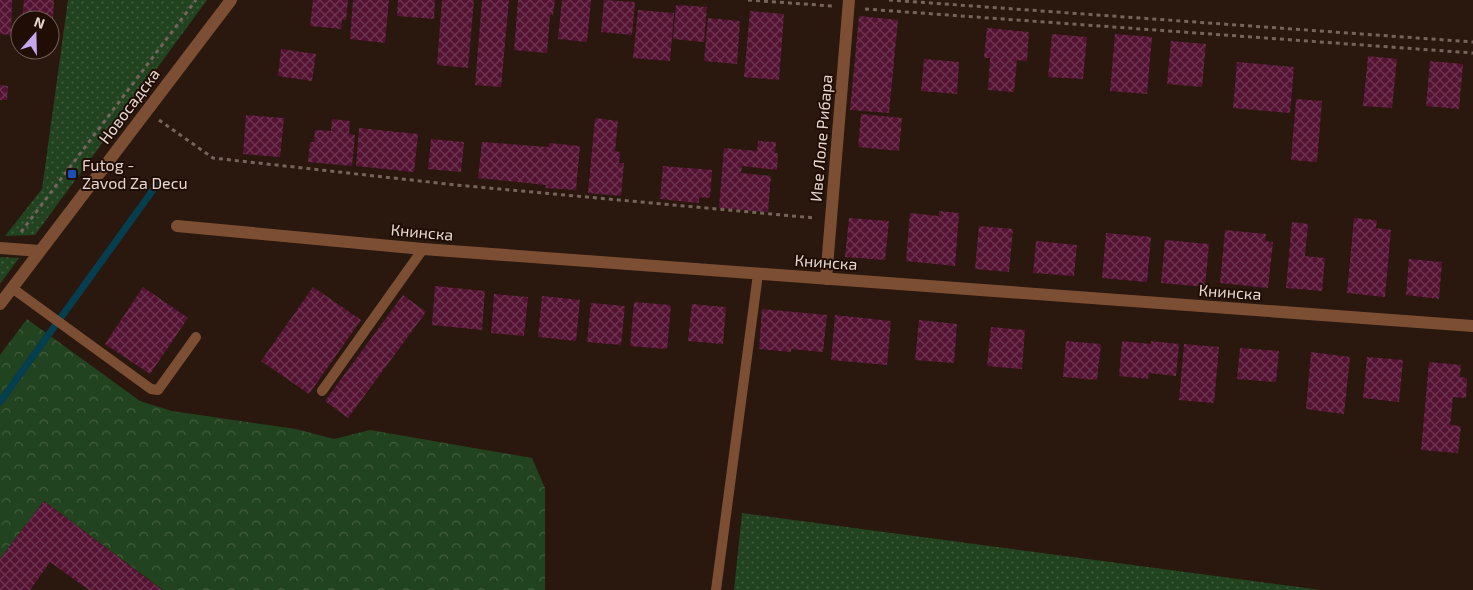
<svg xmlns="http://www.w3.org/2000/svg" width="1473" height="590" font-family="'Exo 2',sans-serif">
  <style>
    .grass { fill: url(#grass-dots) }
    .park { fill: url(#park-crowns) }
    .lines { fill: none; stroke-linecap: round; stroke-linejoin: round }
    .stream { stroke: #053e4f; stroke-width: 7 }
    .building { fill: url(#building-cross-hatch) }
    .path { stroke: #75645c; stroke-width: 3; stroke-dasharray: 4 4; stroke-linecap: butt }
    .lane { stroke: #7c4f34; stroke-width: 10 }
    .street { stroke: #7c4f34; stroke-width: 12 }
    .transit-dot { fill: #1a4fb4; stroke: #200d05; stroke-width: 2 }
    .labels { text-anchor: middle; stroke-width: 4; stroke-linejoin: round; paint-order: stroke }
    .street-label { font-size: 16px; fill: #e5d7d0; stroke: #200d05 }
    .poi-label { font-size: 16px; fill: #e5d7d0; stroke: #200d05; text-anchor: start }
  </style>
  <defs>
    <pattern id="grass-dots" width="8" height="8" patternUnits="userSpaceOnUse" patternTransform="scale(1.25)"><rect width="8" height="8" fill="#22431f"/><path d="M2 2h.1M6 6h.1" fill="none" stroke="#425d3e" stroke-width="1.8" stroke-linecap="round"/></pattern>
    <pattern id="park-crowns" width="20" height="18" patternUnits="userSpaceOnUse" patternTransform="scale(1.25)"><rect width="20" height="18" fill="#22431f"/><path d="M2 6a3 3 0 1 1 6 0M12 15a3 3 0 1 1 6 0" fill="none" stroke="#425d3e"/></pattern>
    <pattern id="building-cross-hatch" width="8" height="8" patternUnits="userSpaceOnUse" patternTransform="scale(1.25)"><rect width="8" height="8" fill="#551333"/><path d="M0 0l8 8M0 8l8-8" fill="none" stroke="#6d3550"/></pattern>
  </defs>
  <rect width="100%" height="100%" fill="#2a170d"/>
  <path class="grass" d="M68,0H207L35,235L5,236L42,189Z
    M0,257L19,258L0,284Z
    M742,513L1321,590H734Z"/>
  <path class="park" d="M27,319L140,401L172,411L296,429L334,439L370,430L532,458L545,488V590H163L44,501L0,559V355Z"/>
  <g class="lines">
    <path class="stream" d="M0,402L158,183"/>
  </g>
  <path class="building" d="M0,0H12L11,35L0,34Z
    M24,0H54L52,36H50V20H22Z
    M313,0H348L346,20H342L341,29L310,26Z
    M353,0H389L385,43L350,39Z
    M398,0H435L434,19L397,16Z
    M442,0H474L468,68L437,65Z
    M482,0H509L501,87L475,85Z
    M518,0H555L553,15H550L547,53L514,50Z
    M562,0H591L587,42L558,39Z
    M604,0L635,2L632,35L601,32Z
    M676,5L707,7L704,42L673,39Z
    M638,10L674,13L670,61L633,58Z
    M750,11L784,14L779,80L744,77Z
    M859,16L898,20L889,113L850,110Z
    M708,18L740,21L737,64L704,61Z
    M987,28L1029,32L1027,61L1017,60L1014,92L988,90L990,58H984Z
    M1052,34L1087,37L1083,79L1048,77Z
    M1115,34L1152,37L1147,94L1110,91Z
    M1171,41L1206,44L1202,87L1167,84Z
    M281,49L316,54L312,81L278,76Z
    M1368,56L1397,59L1392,108L1363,106Z
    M924,59L959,62L957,94L921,91Z
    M1430,61L1463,64L1459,109L1426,106Z
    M1237,62L1294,67L1290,113L1233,108Z
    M0,85L8,86L7,100H0Z
    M1296,99L1322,101L1317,162L1291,160Z
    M861,114L902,118L899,151L858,147Z
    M246,115L284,118L280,157L243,154Z
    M595,118L618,121L615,151L620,152L619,163H624L621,196L588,193Z
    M332,119L350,121L349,134L355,135L352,166L308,162L310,142H314L315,130L331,131Z
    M359,128L418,134L414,172L356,166Z
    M431,139L464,142L461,172L428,169Z
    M758,141L776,142L775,153H778L777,170L742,166L741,173L771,176L768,212L719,208L724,148L757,151Z
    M482,142L549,147V143L580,146L576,190L545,188L546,185L478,178Z
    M663,166L712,170L710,198L699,197V203L660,199Z
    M939,211L959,213L955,266L906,261L910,213L939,216Z
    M849,218L889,221L885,260L845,257Z
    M1354,218L1377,220L1376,228L1391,230L1385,297L1347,293Z
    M1292,222L1308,224L1305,256L1325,258L1322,291L1286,288Z
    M979,226L1013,229L1009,272L975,269Z
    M1225,230L1266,234L1265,241L1273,242L1268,288L1220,283Z
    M1106,233L1151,237L1147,282L1102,278Z
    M1165,240L1209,244L1205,287L1161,283Z
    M1036,241L1077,245L1074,276L1033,273Z
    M1409,259L1442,262L1439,299L1406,295Z
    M435,286L485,291L482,330L432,325Z
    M143,287L188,318L150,374L105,344Z
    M313,287L361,320L309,394L261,361Z
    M494,294L528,297L524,336L491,333Z
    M403,295L426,312L348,418L325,401Z
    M542,296L580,300L576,341L538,337Z
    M634,302L671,305L667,349L630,346Z
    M591,303L625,306L621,345L587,342Z
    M692,304L726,307L723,344L688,341Z
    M762,309L827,315L823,352L791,349V352L759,349Z
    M835,315L891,321L887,365L831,360Z
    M919,320L957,324L954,363L915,360Z
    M991,327L1025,330L1022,369L987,366Z
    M1066,341L1101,344L1097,380L1063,377Z
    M1122,341L1151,344V341L1179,344L1176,376L1149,373L1148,379L1119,376Z
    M1184,344L1219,347L1214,403L1179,400Z
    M1240,348L1279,351L1276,382L1237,379Z
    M1311,352L1350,357L1344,414L1306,409Z
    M1367,357L1403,360L1399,402L1363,398Z
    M1429,362L1461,365L1460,377L1467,378L1466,398L1453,397L1450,425L1461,426L1458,453L1421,450Z
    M44,501L162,590H89L50,562L30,590H0V559Z"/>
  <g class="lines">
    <path class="path" d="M748,0L832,6
      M889,0L1473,42
      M865,9L1473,53
      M159,120L213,158L456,185L815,218
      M21,232L196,0"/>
    <path class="lane" d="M12,288L151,389L158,390L196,337
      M322,391L423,249
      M716,590L758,274"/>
    <path class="street" d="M177,226L423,249L1473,326
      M0,248L40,251
      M826,279L849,0
      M0,304L231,0"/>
  </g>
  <rect class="transit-dot" x="67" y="169" width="10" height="10" rx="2.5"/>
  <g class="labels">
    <g class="street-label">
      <text transform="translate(129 106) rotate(-53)" y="6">Новосадска</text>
      <text transform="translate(821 138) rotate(-85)" y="6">Иве Лоле Рибара</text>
      <text transform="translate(422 232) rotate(5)" y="6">Книнска</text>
      <text transform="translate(826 262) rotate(4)" y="6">Книнска</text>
      <text transform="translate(1230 292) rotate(4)" y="6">Книнска</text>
    </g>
    <g class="poi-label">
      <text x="82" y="171">Futog -<tspan x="82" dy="18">Zavod Za Decu</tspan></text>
    </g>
  </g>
  <g transform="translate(35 35) rotate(20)"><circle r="24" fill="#200d05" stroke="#6f5e56"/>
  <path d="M0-4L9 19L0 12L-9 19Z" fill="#c5a7f1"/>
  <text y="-8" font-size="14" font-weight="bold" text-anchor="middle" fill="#e5d7d0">N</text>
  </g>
</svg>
